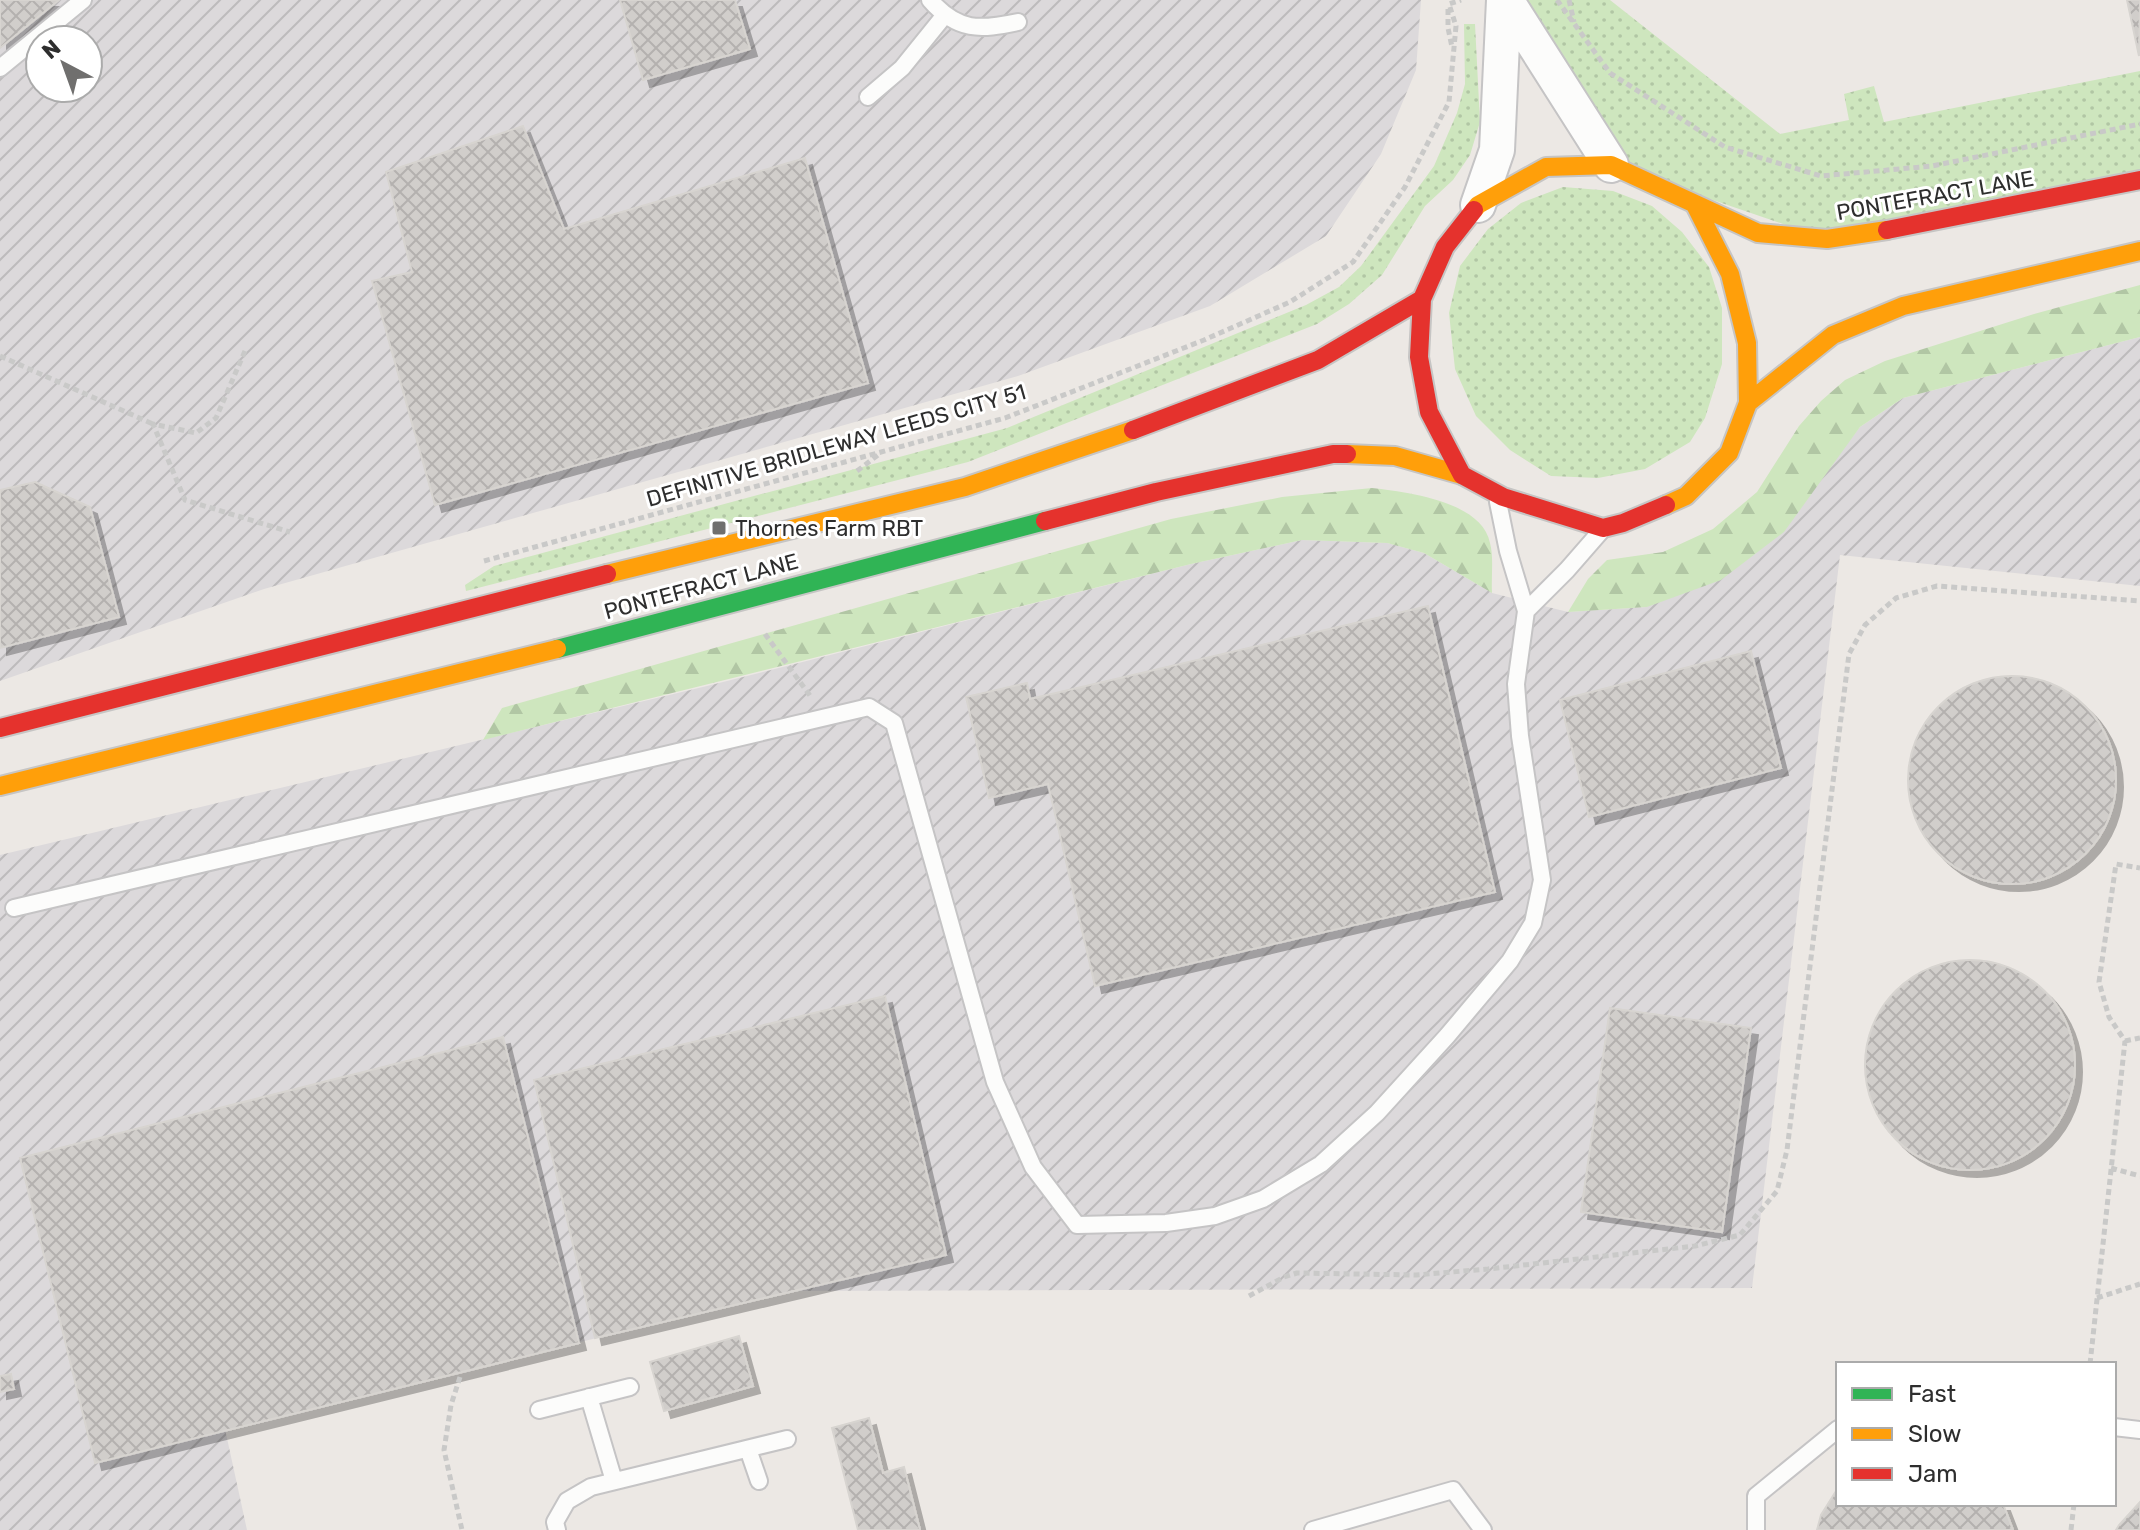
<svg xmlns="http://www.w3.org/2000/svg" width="2140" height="1530" font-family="Rubik,sans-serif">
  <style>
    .industrial { fill: url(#industrial-furrows); fill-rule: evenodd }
    .grass { fill: url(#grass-dots) }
    .forest { fill: url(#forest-firs) }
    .building { fill: url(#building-cross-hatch); stroke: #d7d4d0; stroke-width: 2; filter: url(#shadow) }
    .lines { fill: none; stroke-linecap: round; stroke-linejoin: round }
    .lane-casing { stroke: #c5c4c5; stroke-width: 20 }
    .street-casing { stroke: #c5c4c5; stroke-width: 38 }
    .fast-casing { stroke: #c6c5c4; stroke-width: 22 }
    .slow-casing { stroke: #c6c5c4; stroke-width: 22 }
    .jam-casing { stroke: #c6c5c4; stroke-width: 22 }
    .path { stroke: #c9c9c8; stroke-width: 5; stroke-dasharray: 6 4; stroke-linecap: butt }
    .lane { stroke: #fcfcfb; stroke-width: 16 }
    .street { stroke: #fcfcfb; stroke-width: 34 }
    .fast { stroke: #30b455; stroke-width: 18 }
    .slow { stroke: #ff9f0a; stroke-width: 18 }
    .jam { stroke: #e5322d; stroke-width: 18 }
    .poi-dot { fill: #706f6e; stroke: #fff; stroke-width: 3 }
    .labels { text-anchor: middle; stroke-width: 6; stroke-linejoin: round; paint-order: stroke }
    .street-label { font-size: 22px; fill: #2e2e2e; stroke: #fff }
    .poi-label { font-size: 22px; fill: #2e2e2e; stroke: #fff; text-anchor: start }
  </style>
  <defs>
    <pattern id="industrial-furrows" width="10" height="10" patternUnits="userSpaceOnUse" patternTransform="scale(2)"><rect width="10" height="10" fill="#dcd9db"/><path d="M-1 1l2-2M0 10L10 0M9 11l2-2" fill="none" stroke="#bdbbbc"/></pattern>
    <pattern id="grass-dots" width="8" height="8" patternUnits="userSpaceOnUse" patternTransform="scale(2)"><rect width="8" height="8" fill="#cee6be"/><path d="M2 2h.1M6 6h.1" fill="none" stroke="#b1c6a4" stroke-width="1.8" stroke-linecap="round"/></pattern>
    <pattern id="forest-firs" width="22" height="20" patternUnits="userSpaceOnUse" patternTransform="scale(2)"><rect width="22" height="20" fill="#cee6be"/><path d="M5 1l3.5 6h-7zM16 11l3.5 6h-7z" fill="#b1c6a4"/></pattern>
    <pattern id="building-cross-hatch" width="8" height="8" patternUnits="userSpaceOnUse" patternTransform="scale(2)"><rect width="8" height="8" fill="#d1cecb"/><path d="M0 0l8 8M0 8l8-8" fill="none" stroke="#b4b1af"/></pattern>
    <filter id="shadow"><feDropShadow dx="7" dy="7" stdDeviation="0" flood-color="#0004"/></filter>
  </defs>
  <rect width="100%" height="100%" fill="#ece8e4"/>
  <path class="industrial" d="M0,0H1421L1416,70L1381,154L1326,236L1210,306L1018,376L264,589L0,681ZM40,40H88V88H40Z
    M2140,337V586L1840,555L1752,1288L788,1291L225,1429L247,1530H0V855L707,686L1191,564L1302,540L1387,543L1424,553L1492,593L1568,612L1647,607L1829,467L1860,427L1903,398Z"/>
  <path class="grass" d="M1506,0H1610L1780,134L1849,120L1844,94L1874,86L1884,122L2140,71V180L1827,239L1611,165Z
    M1464,24H1475L1480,122L1470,155L1453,180L1425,206L1382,275L1349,304L1317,324L968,462L466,591L465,585L494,566L1007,428L1306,305L1339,287L1361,266L1434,166L1457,113L1465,84Z
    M1563,187L1613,191L1652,206L1682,232L1709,267L1722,308V364L1705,418L1690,442L1645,469L1598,478L1551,476L1510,450L1476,416L1455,369L1449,313L1460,266L1488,229L1521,203Z"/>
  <path class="forest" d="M2140,285V337L1903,398L1860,427L1784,532L1721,580L1647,607L1568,612L1588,579L1607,560L1663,552L1713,529L1757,492L1799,426L1821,401L1845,380L1885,361L2034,314Z
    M1372,488C1406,492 1482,501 1490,543C1494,558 1491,577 1492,593L1424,553L1387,543L1302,540L1191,564L483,740L502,708L1171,519L1282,497Z"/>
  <path class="building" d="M0,0H59L0,48Z
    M620,0H735L750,49L643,80Z
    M2127,0H2140L2139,56Z
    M523,126L564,229L805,158L868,383L435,505L372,281L412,272L386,172Z
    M35,482L90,507L119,617L0,648V490Z
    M1428,606L1495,892L1095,986L1048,784L989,798L966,697L1027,683L1030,699Z
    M1751,651L1781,768L1589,817L1560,700Z
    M1908 780a104 104 0 1 1 208 0a104 104 0 1 1-208 0Z
    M1865 1065a105 105 0 1 1 210 0a105 105 0 1 1-210 0Z
    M885,996L946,1255L595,1338L534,1080Z
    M1610,1008L1751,1028L1722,1232L1581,1212Z
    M503,1037L579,1343L95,1463L20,1158Z
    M739,1336L753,1386L664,1411L650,1362Z
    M11,1374L14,1389L0,1392V1376Z
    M869,1418L883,1473L904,1467L920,1530H858L832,1428Z
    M1838,1488V1504H2003L2013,1530H1817L1821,1515Z
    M2140,1502V1530H2116L2119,1525Z"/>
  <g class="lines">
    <g class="lane-casing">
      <path id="lane" d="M930,0C958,32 980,30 1018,22
        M0,68L83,0
        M868,97L902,68L944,16
        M1526,611L1567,570L1601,531
        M14,908L869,707L894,723L995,1082L1033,1167L1077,1225L1166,1223L1215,1216L1263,1199L1321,1164L1377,1113L1447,1036L1510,961L1533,923L1542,880L1520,736L1516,684L1526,611L1508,551L1498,502
        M589,1397L614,1481
        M539,1410L630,1387
        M2114,1427L2140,1430
        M748,1449L759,1481
        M557,1530L555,1522L567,1501L591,1487L787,1439
        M1313,1530L1453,1490L1483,1530
        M1756,1530V1496L1838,1429"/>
    </g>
    <g class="street-casing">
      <path id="street" d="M1506,0L1611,165
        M1478,205L1497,150L1504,0"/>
    </g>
    <g class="fast-casing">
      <path id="fast" d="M557,649L1045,521"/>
    </g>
    <g class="slow-casing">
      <path id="slow" d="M1474,210L1478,205L1546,167L1611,165L1758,233L1827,239L1887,230
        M1748,403L1833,335L1903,306L2140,251
        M1347,454L1395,456L1462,475
        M1666,505L1686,496L1729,453L1748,403L1747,343L1730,274L1695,205
        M607,574L965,487L1133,430
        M0,786L557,649"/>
    </g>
    <g class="jam-casing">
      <path id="jam" d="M1474,210L1445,247L1422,299L1419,357L1429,412L1462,475L1503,497L1603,528L1623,523L1666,505
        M1887,230L2140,180
        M1133,430L1318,360L1422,299
        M1045,521L1156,492L1333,454H1347
        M0,728L607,574"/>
    </g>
    <path class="path" d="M1557,0L1610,73L1725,147L1821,176L1932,166L2140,124
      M1569,0L1574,22
      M1448,9V28L1452,47
      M245,351L216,418L196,433L153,424L185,500L290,532
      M0,356L153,424
      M857,471L878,455
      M484,561L1005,418L1204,340L1290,302L1353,262L1405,187L1449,102L1456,26L1449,4L1461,0
      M765,634L811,697
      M2125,1041L2140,1038
      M2111,1168L2140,1176
      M1249,1296L1284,1277L1297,1273L1416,1275L1488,1269L1695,1246L1740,1235L1777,1191L1787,1150L1849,654L1865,625L1896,598L1937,586L2140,601
      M2097,1298L2140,1284
      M2090,1364L2125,1041L2109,1017L2099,982L2116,864L2140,868
      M460,1377L451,1405L444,1450L462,1530
      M2071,1530L2074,1504"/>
    <use href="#lane" class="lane"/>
    <use href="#street" class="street"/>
    <use href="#fast" class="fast"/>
    <use href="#slow" class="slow"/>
    <use href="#jam" class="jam"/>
  </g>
  <rect class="poi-dot" x="711" y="520" width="16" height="16" rx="4"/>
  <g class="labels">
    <g class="street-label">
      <text transform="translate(1935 195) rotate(-10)" y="8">PONTEFRACT LANE</text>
      <text transform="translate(836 445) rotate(-16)" y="8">DEFINITIVE BRIDLEWAY LEEDS CITY 51</text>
      <text transform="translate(701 586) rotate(-15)" y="8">PONTEFRACT LANE</text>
    </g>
    <g class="poi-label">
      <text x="735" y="536">Thornes Farm RBT</text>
    </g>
  </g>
  <rect x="1836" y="1362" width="280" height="144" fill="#ffffff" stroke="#ababab" stroke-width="2"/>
  <rect x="1852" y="1388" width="40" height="12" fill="#30b455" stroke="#ababab" stroke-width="2"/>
  <text x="1908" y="1402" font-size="24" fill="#2e2e2e">Fast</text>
  <rect x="1852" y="1428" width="40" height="12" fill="#ff9f0a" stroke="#ababab" stroke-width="2"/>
  <text x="1908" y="1442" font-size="24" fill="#2e2e2e">Slow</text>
  <rect x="1852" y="1468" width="40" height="12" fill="#e5322d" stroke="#ababab" stroke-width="2"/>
  <text x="1908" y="1482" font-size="24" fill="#2e2e2e">Jam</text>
  <g transform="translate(64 64) rotate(319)"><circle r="38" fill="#ffffff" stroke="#ababab" stroke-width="2"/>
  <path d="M0-6L14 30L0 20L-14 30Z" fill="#706f6e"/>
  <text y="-12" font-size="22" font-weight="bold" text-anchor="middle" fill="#2e2e2e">N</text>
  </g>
</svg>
